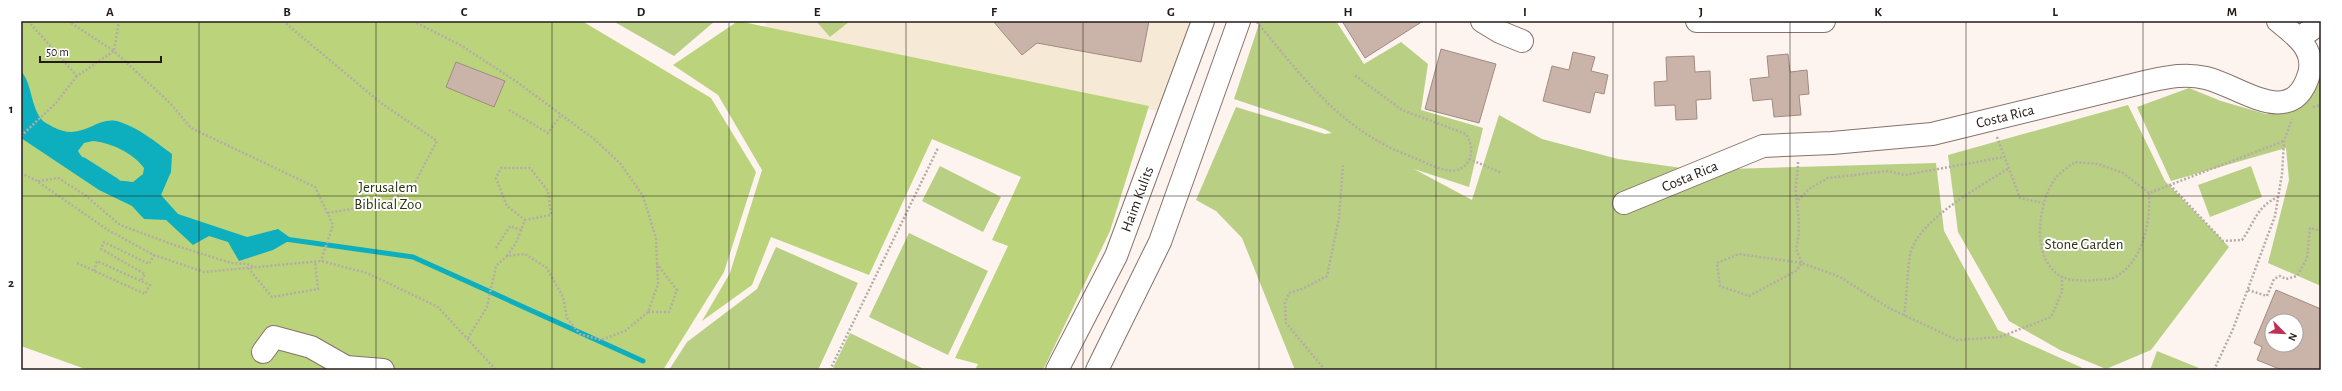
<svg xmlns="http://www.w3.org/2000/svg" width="2342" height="391" font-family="'Alegreya Sans',sans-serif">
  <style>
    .commercial { fill: #f6ead6 }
    .green { fill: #b9cf84 }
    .forest { fill: #bbd47c }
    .water { fill: #0dafbf; fill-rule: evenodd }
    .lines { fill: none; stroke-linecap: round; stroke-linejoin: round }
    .stream { stroke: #0dafbf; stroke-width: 5 }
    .building { fill: #cab3a9; stroke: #a18b81; fill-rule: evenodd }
    .minor-casing { stroke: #877269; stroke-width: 24 }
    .major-casing { stroke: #877269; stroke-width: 24 }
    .path { stroke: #b5aba7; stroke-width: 2.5; stroke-dasharray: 2 2; stroke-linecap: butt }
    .minor { stroke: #fff; stroke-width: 22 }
    .major { stroke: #fff; stroke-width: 22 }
    .grid { fill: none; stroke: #241b18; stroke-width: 1; stroke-opacity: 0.55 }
    .labels { text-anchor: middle; stroke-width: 4; stroke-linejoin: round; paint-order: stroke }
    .street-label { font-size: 15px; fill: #241b18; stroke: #fff }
    .park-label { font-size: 15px; fill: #2b340f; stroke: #fff }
    .neatline { fill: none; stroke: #241b18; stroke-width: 1.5 }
    .grid-label { font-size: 13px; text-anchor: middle; font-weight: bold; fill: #241b18 }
  </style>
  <rect width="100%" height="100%" fill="#fdf3ef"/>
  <path class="commercial" d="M767,21H1203L1169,113L762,35Z"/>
  <path class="green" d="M613,21H715L674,56Z
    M816,21H850L830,37Z
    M1260,21H1336L1364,64L1401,42L1428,64L1421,110L1483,128L1469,187L1414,169L1472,200L1499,115L1542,139L1618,159L1696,170L1936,163L1944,231L1998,330L2087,370H1295L1242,238L1216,211L1196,200L1236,107L1325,134L1332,133L1324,129L1234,99Z
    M2320,68L2321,69V286L2268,263L2289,180L2286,148L2171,181L2137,107L2189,88L2221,101L2266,114L2305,100Z
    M2128,105L2165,181L2229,247L2151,350L2106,369L2060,350L2009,321L1958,232L1948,155Z
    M940,166L1001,197L983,232L922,201Z
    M2251,166L2262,197L2210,217L2198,185Z
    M909,233L988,271L948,355L869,317Z
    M776,247L858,283L818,370H669L687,342L757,289Z
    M850,333L926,370H832Z
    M2157,351L2199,368L2198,370H2150Z"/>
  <path class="forest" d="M21,21H582L711,98L756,172L724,272L663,370H88L21,346Z
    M738,21L1149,106L1110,231L1043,370H975L978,364L955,358L1008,246L992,240L1021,177L932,139L869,275L771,237L752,285L702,321L730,273L762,170L718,95L673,65Z"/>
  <path class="water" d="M21,71C33,85 30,107 43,121C45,123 50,125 53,127C84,143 96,114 120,122C139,128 157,143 172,154L171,172L161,195L178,214L247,237L278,229L292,239L273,250L239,261L228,242L209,236L193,245L166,220L144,219L132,206L99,190L21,138ZM93,141C112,143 133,153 144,168L143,174L133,182C125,181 116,181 109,177C106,174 103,170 100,168C91,163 84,162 78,151L84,143Z"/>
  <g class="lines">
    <path class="stream" d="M84,160L117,181
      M285,239L413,257L643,361"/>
  </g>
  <path class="building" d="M993,21H1149L1141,62L1037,43L1022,55Z
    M1342,21H1423L1365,58Z
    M1441,49L1496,64L1479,123L1425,109Z
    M1573,52L1595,57L1591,71L1608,75L1604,94L1595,92L1590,113L1543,101L1552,66L1569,70Z
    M1788,54L1790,72L1807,70L1809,94L1799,95L1801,115L1774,117L1772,99L1753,101L1750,79L1769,77L1767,56Z
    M1694,56L1695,72L1710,71L1711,99L1696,100L1697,119L1676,120L1675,105L1655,106L1654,82L1667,81L1666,57Z
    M456,62L505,81L494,107L446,87Z
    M2276,290L2321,309V370H2282L2257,360L2262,347L2254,343ZM2272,321H2296V345H2272Z"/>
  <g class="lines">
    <g class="minor-casing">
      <g id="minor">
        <path d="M1482,21L1500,32L1522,41"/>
        <path d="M1697,21H1824"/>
        <path d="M2299,38L2321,23"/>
        <path id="s1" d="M1624,203L1763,146L1832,143L1932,134L2149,81C2168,77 2186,73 2206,78C2240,86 2292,131 2309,74C2316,49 2295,35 2278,21"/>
        <path d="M263,352L274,337L311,347L346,367L383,370"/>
      </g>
    </g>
    <g class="major-casing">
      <g id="major">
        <path id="s2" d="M1057,370L1116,256L1203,21"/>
        <path d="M1097,370L1160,242L1239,21"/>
      </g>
    </g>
    <path class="path" d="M28,21L77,76L114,51L170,103L191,128L315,187L333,225L321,261
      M68,21L114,51L119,21
      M283,21L381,103L437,141L412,188L383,204L327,213
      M413,21L462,46L517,82L594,139L620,163L643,196L656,238L658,284L648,312L625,331L601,340L580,334L567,318L563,297L547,268L525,254L507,256L496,266L487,307L468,338
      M1257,22C1295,68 1330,116 1385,145C1398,152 1413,157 1426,163C1440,169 1460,178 1469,160C1473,151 1471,142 1466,134L1402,110L1353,74
      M2313,107L2321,105
      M509,110L548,133L561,115
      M21,136L56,103L77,76
      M1997,137L2020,198L2043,203
      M1469,159L1502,173
      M1798,162C1798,173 1795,184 1796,194C1798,214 1801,229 1796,249L1802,263L1796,271L1749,296L1720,286L1717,263L1739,254L1802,263L1840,277L1889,308L1957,340L2000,337L2051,317L2062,292V277
      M21,173L37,181L108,230L154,255L204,272L321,261L367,273L438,307L496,370
      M38,181L58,178L85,195L120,225L177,246L231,263L247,264L254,267
      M2170,185L2223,241L2242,240C2255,222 2256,207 2278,197
      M2149,193L2123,173L2098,164L2075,162C2068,167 2059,173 2054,180C2038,205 2030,260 2062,277C2071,281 2086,281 2095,280C2101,279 2108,280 2113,278C2143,264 2151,221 2149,193L2284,141
      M1798,200L1809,189L1828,178L1888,171L1905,175L2004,157
      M496,248L510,226L521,230
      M507,256L516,243L525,220L551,215L548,191L530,168H501L496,178L507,206L525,220
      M77,263L145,294L150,285L141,281
      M248,268L272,297L318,289L315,262
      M94,271L97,261L141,281L145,274L101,249L104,242L149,264L154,255
      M2248,290L2267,296L2274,279L2280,276L2286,279L2297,276L2307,258L2310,228L2321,231
      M648,312H669L677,290L657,264
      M1904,316C1907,296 1907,274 1910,255C1917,220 1980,187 2009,168
      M830,370L938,148
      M1325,370L1286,323L1285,303L1289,293L1302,289L1327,276L1339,218L1343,165
      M2214,370L2233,329L2275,216L2282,174L2284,141L2292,119"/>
    <use href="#minor" class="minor"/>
    <use href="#major" class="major"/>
  </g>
  <path class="grid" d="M199,21V370M376,21V370M552,21V370M729,21V370M906,21V370M1083,21V370M1259,21V370M1436,21V370M1613,21V370M1790,21V370M1966,21V370M2143,21V370M21,196H2321"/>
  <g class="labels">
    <g class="street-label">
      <text dy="5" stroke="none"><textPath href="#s1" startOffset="395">Costa Rica</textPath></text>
      <text dy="5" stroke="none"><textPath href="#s1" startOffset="71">Costa Rica</textPath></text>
      <text dy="5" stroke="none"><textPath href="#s2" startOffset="189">Haim Kulits</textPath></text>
    </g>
    <g class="park-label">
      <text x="388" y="192">Jerusalem<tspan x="388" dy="17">Biblical Zoo</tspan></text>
      <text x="2084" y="249">Stone Garden</text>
    </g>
  </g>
  <rect width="2342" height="391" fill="none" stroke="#ffffff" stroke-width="44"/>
  <g transform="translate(2284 333) rotate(114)"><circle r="19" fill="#ffffff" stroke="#a7a4a3"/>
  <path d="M0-3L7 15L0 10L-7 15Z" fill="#c03055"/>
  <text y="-6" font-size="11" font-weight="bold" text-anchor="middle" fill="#241b18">N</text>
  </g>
  <path d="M40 56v6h121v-6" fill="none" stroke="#241b18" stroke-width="2"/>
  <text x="46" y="56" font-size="12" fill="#241b18" stroke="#ffffff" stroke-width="3" paint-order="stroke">50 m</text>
  <rect x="22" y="22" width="2298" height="347" class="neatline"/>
  <g class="grid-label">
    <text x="110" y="16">A</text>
    <text x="287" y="16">B</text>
    <text x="464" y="16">C</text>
    <text x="641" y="16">D</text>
    <text x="817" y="16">E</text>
    <text x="994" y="16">F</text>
    <text x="1171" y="16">G</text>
    <text x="1348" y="16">H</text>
    <text x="1525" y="16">I</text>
    <text x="1701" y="16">J</text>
    <text x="1878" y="16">K</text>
    <text x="2055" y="16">L</text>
    <text x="2232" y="16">M</text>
    <text x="11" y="113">1</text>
    <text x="11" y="287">2</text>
  </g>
</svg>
